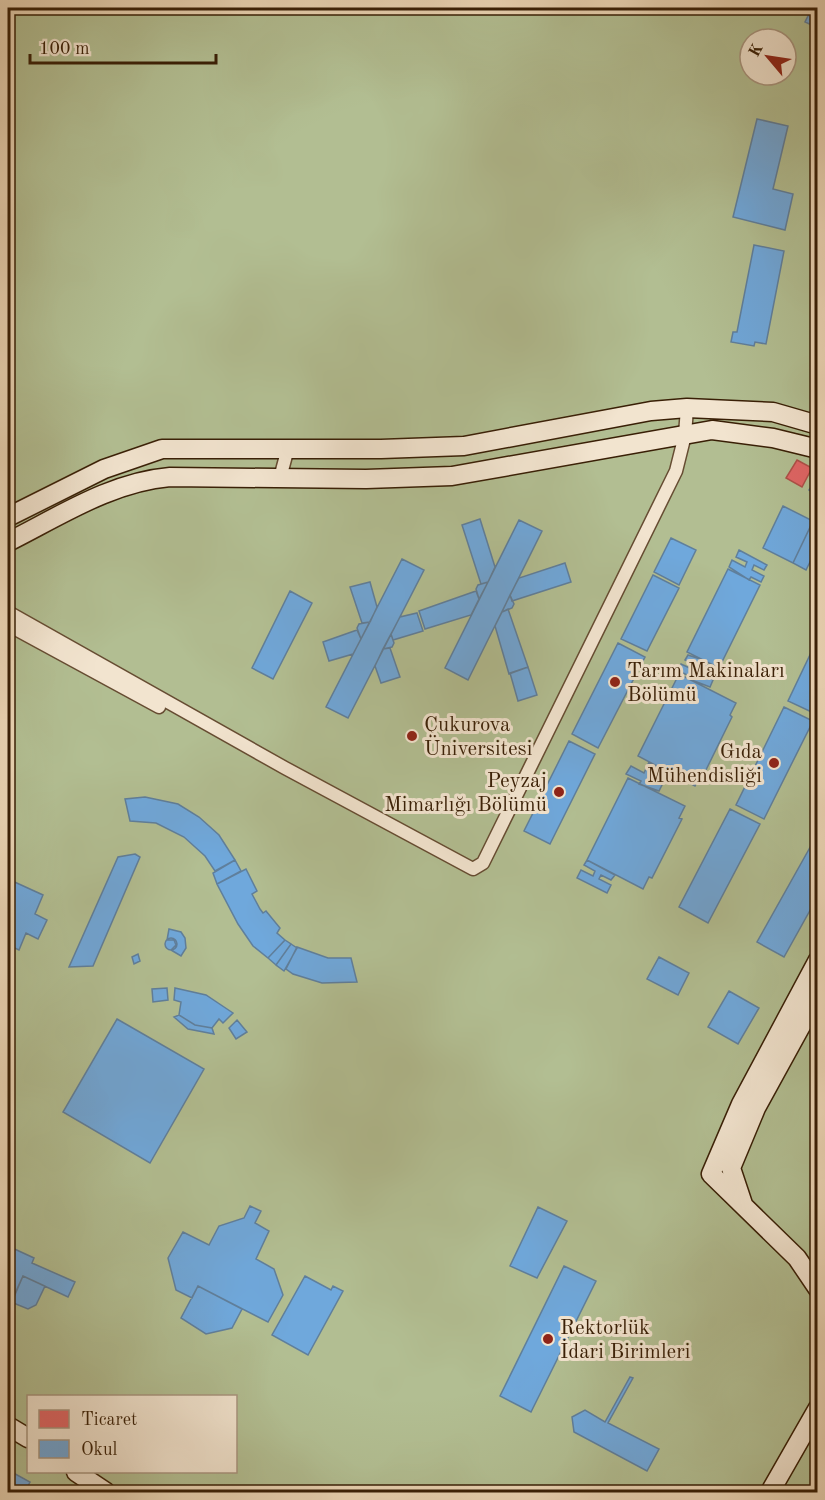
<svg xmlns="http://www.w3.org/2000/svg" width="825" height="1500" font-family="'Old Standard TT',serif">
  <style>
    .green { fill: #b2be92; stroke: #766e4c; stroke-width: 1.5; fill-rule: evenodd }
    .shops { fill: #e06666; stroke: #ae5149; stroke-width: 1.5 }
    .schools { fill: #6fa8dc; stroke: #5f7f9c; stroke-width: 1.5 }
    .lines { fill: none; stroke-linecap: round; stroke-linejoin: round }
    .street-casing { stroke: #664c32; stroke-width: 15 }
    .secondary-casing { stroke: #391f06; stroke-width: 21 }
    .street { stroke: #f2e4cf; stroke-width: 12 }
    .secondary { stroke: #f2e4cf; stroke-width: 18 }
    .poi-dot { fill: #8f2418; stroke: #f2e4cf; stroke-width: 2 }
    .labels { text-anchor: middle; stroke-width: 6; stroke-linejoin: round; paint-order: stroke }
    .poi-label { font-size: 21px; fill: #391f06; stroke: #f2e4cf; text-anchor: start }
  </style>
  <rect width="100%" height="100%" fill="#ebd5b5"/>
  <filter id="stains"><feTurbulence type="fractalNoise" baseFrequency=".00333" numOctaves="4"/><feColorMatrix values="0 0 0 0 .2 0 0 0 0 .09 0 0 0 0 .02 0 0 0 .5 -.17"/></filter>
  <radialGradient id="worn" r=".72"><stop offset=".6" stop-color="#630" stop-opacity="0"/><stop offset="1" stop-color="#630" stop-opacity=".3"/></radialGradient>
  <path class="green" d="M8,8H817V1492H8ZM750,39H786V75H750ZM28,1396H236V1472H28Z"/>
  <path class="shops" d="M818,365V394H813Z
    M797,460L812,468L802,487L786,478Z"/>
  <path class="schools" d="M812,8H818V28L805,22Z
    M757,119L788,126L773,189L793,194L785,230L733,217Z
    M754,245L784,251L766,344L755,342L754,346L731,342L733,332H737Z
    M818,476V495L809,490Z
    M783,506L813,521L793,563L763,548Z
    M480,519L495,567L488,582L481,584L462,525Z
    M519,520L542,531L468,680L445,668Z
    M813,521L818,523V546L806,570L793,563Z
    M671,538L696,550L679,585L654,572Z
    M818,546V560L812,558Z
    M739,550L767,565L764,570L754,565L752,570L764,576L761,582L751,577L749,580L729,567L732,560L745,567L747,562L736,557Z
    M402,559L424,570L348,718L326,707Z
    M565,563L571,582L512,601L510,595L519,578Z
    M728,569L760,585L719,668L687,652Z
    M653,575L679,588L647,651L621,639Z
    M370,582L377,607L370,622L362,623L350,587Z
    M488,582L479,599L476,589L478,585Z
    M290,591L312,603L273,679L252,668Z
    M476,591L479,599L471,615L425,629L419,611Z
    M510,595L514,604L512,608L502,612Z
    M508,609L528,667L509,674L495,626L502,612Z
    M417,613L423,631L393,640L391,634L400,617Z
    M370,622L361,639L357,628L359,624Z
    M357,630L361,639L353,654L329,661L323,642Z
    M391,634L394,643L392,647L383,649Z
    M818,638V715L788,701Z
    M818,638V715L788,701Z
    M618,643L645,657L598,748L572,734Z
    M390,648L400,677L381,683L375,666L383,649Z
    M688,655L706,661L705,664L716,670L714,674L703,668L700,673L713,680L710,687L689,679L691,677L677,670L681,664L694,670L696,665L685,660Z
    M528,667L537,695L518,701L510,673Z
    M679,674L736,703L730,715L732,717L703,776L701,775L695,786L638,756Z
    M784,707L813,721L764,819L736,805Z
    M784,707L813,721L764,819L736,805Z
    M569,741L595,754L550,844L524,831Z
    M649,762L660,768L655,778L663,783L659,791L639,784L641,781L626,774L631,766L644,773Z
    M628,778L685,806L679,818L682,819L652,878L649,877L643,889L587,860Z
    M145,797L178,804L199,817L219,835L235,860L215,871L205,856L184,837L156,823L130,821L125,799Z
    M730,809L760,824L708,923L679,907Z
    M817,835L818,896L784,957L757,942Z
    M135,854L140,857L93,966L69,967L118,857Z
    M235,860L241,871L217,884L213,873Z
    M587,860L615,875L611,880L601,875L599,879L611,885L607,893L577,878L581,870L593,876L595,871L584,865Z
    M246,869L257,891L252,894L260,909L263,913L266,911L280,928L277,933L285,940L268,958L253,946L238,924L217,884Z
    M8,879L43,895L35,914L47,920L38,939L26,933L19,950L8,945Z
    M169,929L181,932L185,938L186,948L181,956L171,950L176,945L174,940H167Z
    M165 944a6 6 0 1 1 12 0a6 6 0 1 1-12 0Z
    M285,940L291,944L276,965L268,958Z
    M291,944L297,948L284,971L276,965Z
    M297,947L328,958H351L357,982L322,983L293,974L286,969Z
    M138,954L140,961L134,964L132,957Z
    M659,957L689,973L678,995L647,979Z
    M167,988L168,1000L153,1002L152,989Z
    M175,988L206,995L233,1013L223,1023L219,1019L212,1028L195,1025L179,1015L181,1002L174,1000Z
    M729,991L759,1008L738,1044L708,1027Z
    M179,1015L195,1025L212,1028L214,1034L188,1029L174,1017Z
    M117,1019L204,1069L150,1163L63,1112Z
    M237,1020L247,1032L236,1039L229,1028Z
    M250,1206L261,1211L255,1223L269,1231L256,1259L274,1269L283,1295L268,1322L198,1286L192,1298L176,1290L168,1258L183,1232L209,1245L219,1226L244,1218Z
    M538,1207L567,1221L537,1278L510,1266Z
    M8,1246L34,1258L32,1263L75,1282L68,1297L23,1276L8,1311Z
    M564,1266L596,1281L531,1412L500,1396Z
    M23,1276L45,1286L36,1305L28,1309L11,1302Z
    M305,1276L331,1290L333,1286L343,1291L308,1355L272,1335Z
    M198,1286L242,1309L232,1328L206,1334L181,1318Z
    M630,1377L633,1378L608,1423L659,1449L647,1471L574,1432L572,1417L585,1410L605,1422Z
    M8,1470L30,1482L25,1492H8Z"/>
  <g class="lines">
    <g class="street-casing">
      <path id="street" d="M280,478L288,448
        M8,612L285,768L473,869L483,863L676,471L685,435L687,408
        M8,625L159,707"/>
    </g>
    <g class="secondary-casing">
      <path id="secondary" d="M8,517L104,469L162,449H381L464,446L651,411L687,408L773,412L818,425
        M8,542C60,516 111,482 170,477L366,479L452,476L712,430L773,438L818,449
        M818,960L741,1104L711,1174L797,1258L818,1289
        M743,1204L731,1168L756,1108L818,995
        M8,1426L28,1438
        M76,1472L106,1492
        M770,1492L818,1408"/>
    </g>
    <use href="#street" class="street"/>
    <use href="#secondary" class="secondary"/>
  </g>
  <g class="poi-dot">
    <circle cx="615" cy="682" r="6"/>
    <circle cx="412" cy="736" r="6"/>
    <circle cx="774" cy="763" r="6"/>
    <circle cx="559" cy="792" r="6"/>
    <circle cx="548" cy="1339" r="6"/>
  </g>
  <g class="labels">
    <g class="poi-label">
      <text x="627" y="677">Tarım Makinaları<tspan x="627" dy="24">Bölümü</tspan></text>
      <text x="424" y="731">Çukurova<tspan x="424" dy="24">Üniversitesi</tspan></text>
      <text x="762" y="758" text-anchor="end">Gıda<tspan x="762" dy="24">Mühendisliği</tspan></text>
      <text x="547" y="787" text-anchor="end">Peyzaj<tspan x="547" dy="24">Mimarlığı Bölümü</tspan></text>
      <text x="560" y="1334">Rektorlük<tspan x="560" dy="24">İdari Birimleri</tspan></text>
    </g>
  </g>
  <rect width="825" height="1500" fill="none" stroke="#ebd5b5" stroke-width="30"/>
  <rect x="9" y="9" width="807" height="1482" fill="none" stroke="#391f06" stroke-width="3"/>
  <rect x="15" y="15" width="795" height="1470" fill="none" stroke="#391f06" stroke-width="1.5"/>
  <rect x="27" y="1395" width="210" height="78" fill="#f2e4cf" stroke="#a8957f" stroke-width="1.5"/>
  <rect x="39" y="1410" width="30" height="18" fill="#e06666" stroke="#a8957f" stroke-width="1.5"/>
  <text x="81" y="1425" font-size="18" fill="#391f06">Ticaret</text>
  <rect x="39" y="1440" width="30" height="18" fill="#6fa8dc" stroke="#a8957f" stroke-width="1.5"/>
  <text x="81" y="1455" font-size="18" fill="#391f06">Okul</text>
  <g transform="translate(768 57) rotate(299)"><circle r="28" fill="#f2e4cf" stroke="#a8957f" stroke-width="1.5"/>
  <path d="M0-4.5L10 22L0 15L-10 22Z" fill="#8f2418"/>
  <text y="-9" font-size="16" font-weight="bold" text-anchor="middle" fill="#391f06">K</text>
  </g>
  <path d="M30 54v9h186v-9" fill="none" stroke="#391f06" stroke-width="3"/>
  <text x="39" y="54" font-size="18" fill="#391f06" stroke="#f2e4cf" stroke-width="4.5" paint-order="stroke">100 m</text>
  <rect width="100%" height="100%" filter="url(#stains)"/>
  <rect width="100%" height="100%" fill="url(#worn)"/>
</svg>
